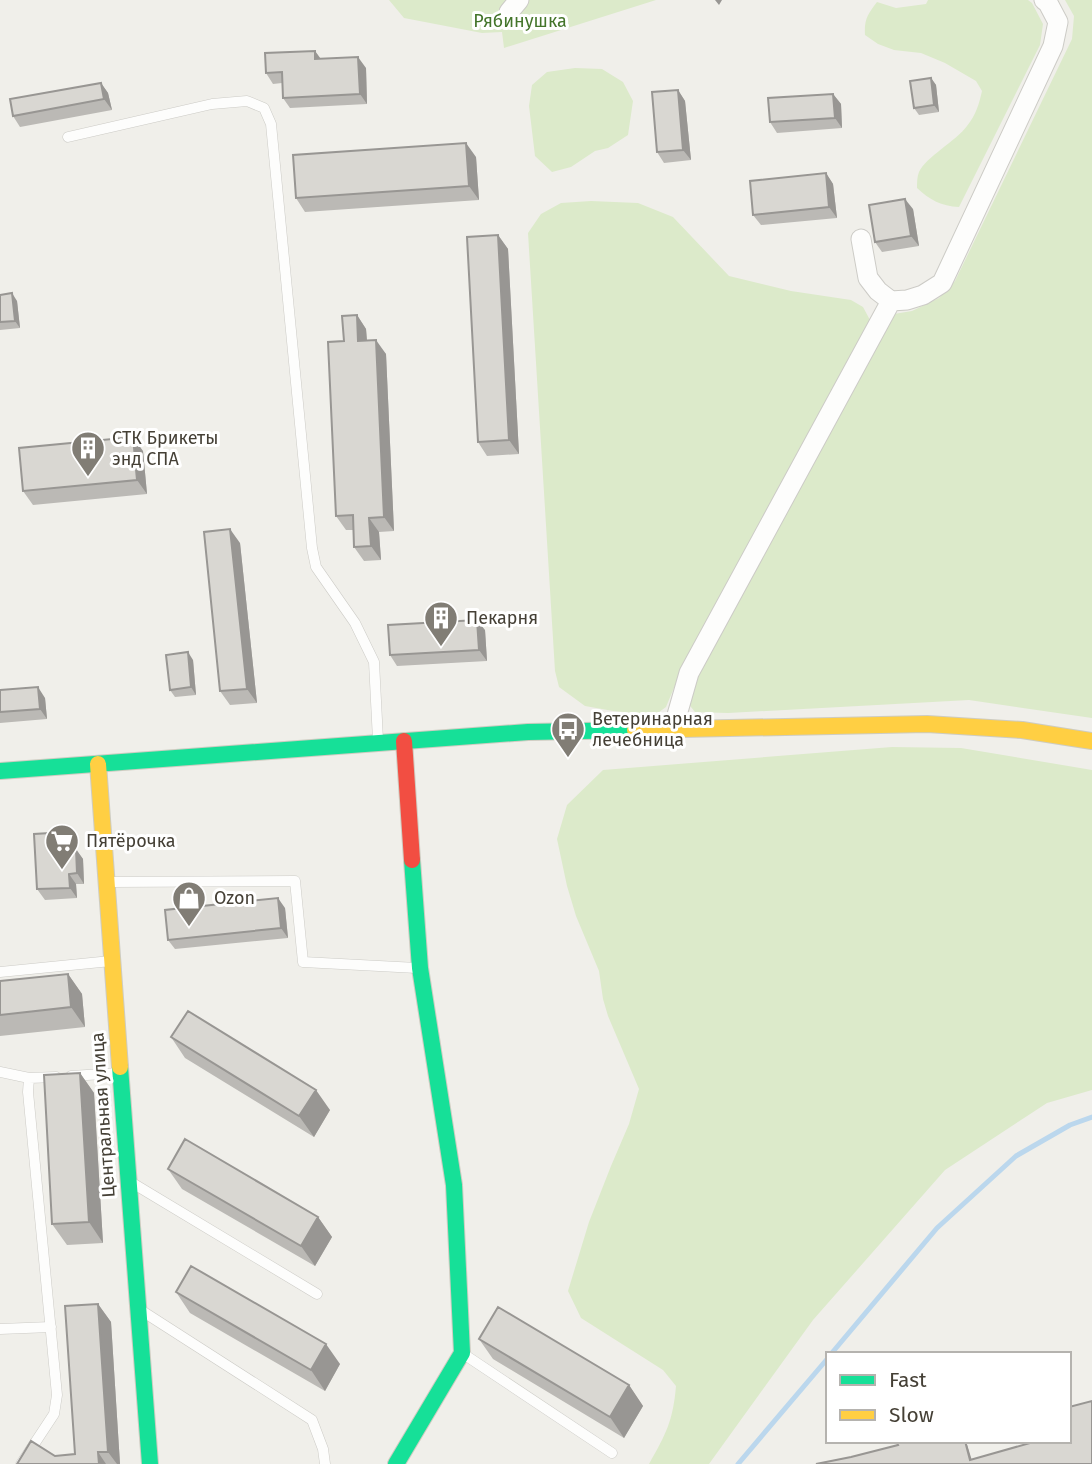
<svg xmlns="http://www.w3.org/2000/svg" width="1092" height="1464" font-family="'Fira Sans',sans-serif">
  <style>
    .green { fill: #dceaca }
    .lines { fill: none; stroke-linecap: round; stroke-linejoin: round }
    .stream { stroke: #bbd7ed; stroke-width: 5 }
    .lane-casing { stroke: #cccbc6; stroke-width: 11 }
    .street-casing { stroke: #cccbc6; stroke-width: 21 }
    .fast-casing { stroke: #ceccc1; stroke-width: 18 }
    .slow-casing { stroke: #ceccc1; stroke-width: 18 }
    .jam-casing { stroke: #ceccc1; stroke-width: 18 }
    .lane { stroke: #fdfdfc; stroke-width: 10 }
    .street { stroke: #fdfdfc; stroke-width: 19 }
    .fast { stroke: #16e098; stroke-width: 16 }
    .slow { stroke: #ffcf43; stroke-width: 16 }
    .jam { stroke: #f24e42; stroke-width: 16 }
    .wall { fill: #bbb9b5 }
    .shaded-wall { fill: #989693 }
    .building { fill: #d9d7d2; stroke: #989693; stroke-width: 2 }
    .labels { text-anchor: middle; stroke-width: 6; stroke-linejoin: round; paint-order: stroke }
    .park-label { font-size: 18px; fill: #44752b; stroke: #fff }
    .poi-label { font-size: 18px; fill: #454036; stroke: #fff; text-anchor: start }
    .street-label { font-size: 18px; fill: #454036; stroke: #fff }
  </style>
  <rect width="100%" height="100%" fill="#f0efea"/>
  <path class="green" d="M389,0H656L504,48L502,32L482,33L404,18Z
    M928,0H1028L1032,3L1043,24L1040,45L959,207C941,206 930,200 917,188C917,182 917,177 919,172C926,157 956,141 967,126C976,115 979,104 982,91L976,81L945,63L921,53L894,50L878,44L865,35C864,19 868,14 877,2L896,8L926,4Z
    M1065,0H1092V718L969,700L728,713L695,712L687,702L694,674L894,314L912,311L939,298L955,281L1072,39L1074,16Z
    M575,68L602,69L623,82L633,101L628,135L608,148L595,151L571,167L552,172L535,156L529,106L532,85L547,72Z
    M591,201L638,203L673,217L729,276L791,291L851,300L863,307L870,320L681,671L666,707L655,715L613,711L585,706L559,687L555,671L528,233L541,214L561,203Z
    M892,747L961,748L1092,770V1090L1047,1103L945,1170L813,1320L709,1464H649C666,1434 673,1421 676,1386L663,1370L581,1318L568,1291L589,1222L611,1166L629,1124L639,1089L608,1016L603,999L599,971L576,916L567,886L557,839L567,805L603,770Z"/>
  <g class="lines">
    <path class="stream" d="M831,1354L937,1228L1016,1156L1070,1125L1092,1117
      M738,1464L828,1358"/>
    <g class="lane-casing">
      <path id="lane" d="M68,137L212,104L247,101L264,108L271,124L312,548L316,567L355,623L374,662L378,740
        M110,882L295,881L303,962L417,968
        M0,972L111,961
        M0,1072L29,1078L28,1092L57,1395L54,1414L21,1464
        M71,1076L119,1073
        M29,1078L56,1077
        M134,1184L317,1294
        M142,1311L312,1420L323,1449L325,1464
        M0,1329L51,1327
        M465,1355L612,1453"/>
    </g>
    <g class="street-casing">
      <path id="street" d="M509,12L519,0
        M861,239L868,278L878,291L891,301L907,300L923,295L942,283L1053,46L1058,22L1048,3L1044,0
        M673,729L689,673L891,301"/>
    </g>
    <g class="fast-casing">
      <path id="fast" d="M0,771L528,732L635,730
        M120,1067L150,1464
        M396,1464L462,1353L454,1185L420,968L412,860"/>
    </g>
    <g class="slow-casing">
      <path id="slow" d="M635,730L927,724L1022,730L1092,741
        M98,764L120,1067"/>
    </g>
    <g class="jam-casing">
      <path id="jam" d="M404,741L412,860"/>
    </g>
    <use href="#lane" class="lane"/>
    <use href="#street" class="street"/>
    <use href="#fast" class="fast"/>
    <use href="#slow" class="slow"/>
    <use href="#jam" class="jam"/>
  </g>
  <path class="wall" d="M315,51L321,59L366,68L367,104L290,108L283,98L282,83L273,84L266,73Z
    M931,78L936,85L939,112L919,115L914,108Z
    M101,83L108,93L112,110L20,127L13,116Z
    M678,90L685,101L691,160L664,163L657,152Z
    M833,94L841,104L842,128L777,133L770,122Z
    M476,157L479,200L305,212L296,198Z
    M826,173L833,184L837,218L761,225L753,215Z
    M913,209L919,246L882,252L875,242Z
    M498,235L508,249L519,454L487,456L478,442Z
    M0,295L17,301L20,328L0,330Z
    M357,315L366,329L367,340L386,354L394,531L379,532L381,560L364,561L354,547L353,530H346L336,516L344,341Z
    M143,451L147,494L33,505L23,491Z
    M240,543L257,703L230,705L220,691Z
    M485,630L487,661L397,666L390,655Z
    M193,660L196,695L175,697L170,690Z
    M0,690L45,698L47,719L0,723Z
    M67,832L75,843V849L83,859L84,884H76L77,898L45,900L37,889Z
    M285,908L288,938L175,949L168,940Z
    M68,974L82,994L85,1027L0,1036V981Z
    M171,1037L330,1110L314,1137L185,1058Z
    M80,1073L94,1093L103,1243L67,1245L52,1224Z
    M168,1169L318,1217L332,1237L315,1266L182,1189Z
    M176,1292L340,1364L325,1391L190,1313Z
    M98,1304L111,1322L120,1464H17L55,1456L75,1454Z
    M479,1339L629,1385L643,1406L624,1438L493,1359Z"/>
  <path class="shaded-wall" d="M715,0H722L719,5Z
    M315,51L322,61L315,59Z
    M358,57L366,68L367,104L360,94Z
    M931,78L936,85L939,112L934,105Z
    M101,83L108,93L112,110L104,99Z
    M678,90L685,101L691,160L683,150Z
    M833,94L841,104L842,128L835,118Z
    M466,143L476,157L479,200L469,186Z
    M826,173L833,184L837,218L829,207Z
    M905,199L913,209L919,246L911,236Z
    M498,235L508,249L519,454L509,440Z
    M12,293L17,301L20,328L15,321Z
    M357,315L366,329L368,355L358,341Z
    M376,340L386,354L394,531L384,517Z
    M133,437L143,451L147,494L137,480Z
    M369,518L379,532L381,560L371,546Z
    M230,529L240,543L257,703L247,689Z
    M477,620L485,630L487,661L479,650Z
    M188,652L193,660L196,695L191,687Z
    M38,687L45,698L47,719L40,709Z
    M67,832L75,843L76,860L68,849Z
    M76,849L83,859L84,884L77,873Z
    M69,874L76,884L77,898L70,888Z
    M278,898L285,908L288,938L281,928Z
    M68,974L82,994L85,1027L71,1007Z
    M80,1073L94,1093L103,1243L89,1222Z
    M316,1090L330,1110L314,1137L299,1116Z
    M318,1217L332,1237L315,1266L301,1246Z
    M98,1304L111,1322L120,1464H117L108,1452Z
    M326,1344L340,1364L325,1391L311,1370Z
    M629,1385L643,1406L624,1438L610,1417Z
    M965,1441H966L973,1464L970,1460Z
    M98,1452L106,1464H99Z"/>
  <path class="building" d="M315,51V59L358,57L360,94L283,98L282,72L266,73L265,53Z
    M931,78L934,105L914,108L910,81Z
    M101,83L104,99L13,116L10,99Z
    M678,90L683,150L657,152L652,92Z
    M833,94L835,118L770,122L768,98Z
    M466,143L469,186L296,198L293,155Z
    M826,173L829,207L753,215L750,181Z
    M905,199L911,236L875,242L869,205Z
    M498,235L509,440L478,442L467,237Z
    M12,293L15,321L0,322V295Z
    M357,315L358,341L376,340L384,517L369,518L371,546L354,547L353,515L336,516L328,342L344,341L342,316Z
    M133,437L137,480L23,491L19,448Z
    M230,529L247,689L220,691L204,532Z
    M477,620L479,650L390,655L388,625Z
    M188,652L191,687L170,690L166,655Z
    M38,687L40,709L0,712V690Z
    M67,832L68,849H76L77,873L69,874L70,888L37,889L34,834Z
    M278,898L281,928L168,940L165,910Z
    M68,974L71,1007L0,1015V981Z
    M188,1011L316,1090L299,1116L171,1037Z
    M80,1073L89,1222L52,1224L44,1075Z
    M185,1139L318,1217L301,1246L168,1169Z
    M191,1266L326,1344L311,1370L176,1292Z
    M98,1304L108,1452H98L99,1464H17L31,1441L55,1456L75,1454L65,1306Z
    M498,1307L629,1385L610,1417L479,1339Z
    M1092,1401V1464H816L851,1457L898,1445L897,1443L904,1441H965L970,1460L1037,1441H1069V1407Z"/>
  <defs>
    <g id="building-pin" transform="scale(1.75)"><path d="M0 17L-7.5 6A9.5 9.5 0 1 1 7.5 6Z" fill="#817d75" stroke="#fff"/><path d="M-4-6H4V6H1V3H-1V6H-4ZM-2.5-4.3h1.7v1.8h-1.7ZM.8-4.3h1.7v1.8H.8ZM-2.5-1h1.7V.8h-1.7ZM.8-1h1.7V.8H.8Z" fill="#fff"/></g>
    <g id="bus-pin" transform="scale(1.75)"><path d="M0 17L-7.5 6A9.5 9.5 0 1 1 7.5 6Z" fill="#817d75" stroke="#fff"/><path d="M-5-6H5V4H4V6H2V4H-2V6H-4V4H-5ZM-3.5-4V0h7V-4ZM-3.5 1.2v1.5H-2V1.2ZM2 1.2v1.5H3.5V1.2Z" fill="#fff"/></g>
    <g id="supermarket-pin" transform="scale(1.75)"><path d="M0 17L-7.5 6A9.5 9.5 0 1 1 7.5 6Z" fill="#817d75" stroke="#fff"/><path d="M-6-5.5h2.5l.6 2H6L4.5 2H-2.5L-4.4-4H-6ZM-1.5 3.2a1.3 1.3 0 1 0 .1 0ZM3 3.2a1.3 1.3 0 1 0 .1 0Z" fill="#fff"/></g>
    <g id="shop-pin" transform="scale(1.75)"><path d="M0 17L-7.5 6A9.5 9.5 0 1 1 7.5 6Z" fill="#817d75" stroke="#fff"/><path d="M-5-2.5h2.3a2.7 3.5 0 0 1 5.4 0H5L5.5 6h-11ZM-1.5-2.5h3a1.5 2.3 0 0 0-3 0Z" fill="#fff"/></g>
  </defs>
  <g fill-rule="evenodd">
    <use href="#building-pin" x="88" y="448"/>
    <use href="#building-pin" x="441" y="618"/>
    <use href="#bus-pin" x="568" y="729"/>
    <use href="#supermarket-pin" x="62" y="841"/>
    <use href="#shop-pin" x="189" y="898"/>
  </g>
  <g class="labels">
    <g class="park-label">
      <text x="520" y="27">Рябинушка</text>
    </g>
    <g class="poi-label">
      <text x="112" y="444">СТК Брикеты<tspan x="112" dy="21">энд СПА</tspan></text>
      <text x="466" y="624">Пекарня</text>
      <text x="592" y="725">Ветеринарная<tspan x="592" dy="21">лечебница</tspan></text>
      <text x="86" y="847">Пятёрочка</text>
      <text x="214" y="904">Ozon</text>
    </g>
    <g class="street-label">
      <text transform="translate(103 1115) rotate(-94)" y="6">Центральная улица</text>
    </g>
  </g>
  <rect x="826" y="1352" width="245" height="91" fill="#ffffff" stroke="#b5b3af" stroke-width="2"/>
  <rect x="840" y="1375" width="35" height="10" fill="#16e098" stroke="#b5b3af" stroke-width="2"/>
  <text x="889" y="1387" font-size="21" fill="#454036">Fast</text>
  <rect x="840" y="1410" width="35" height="10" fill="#ffcf43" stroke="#b5b3af" stroke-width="2"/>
  <text x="889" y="1422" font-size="21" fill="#454036">Slow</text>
</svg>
